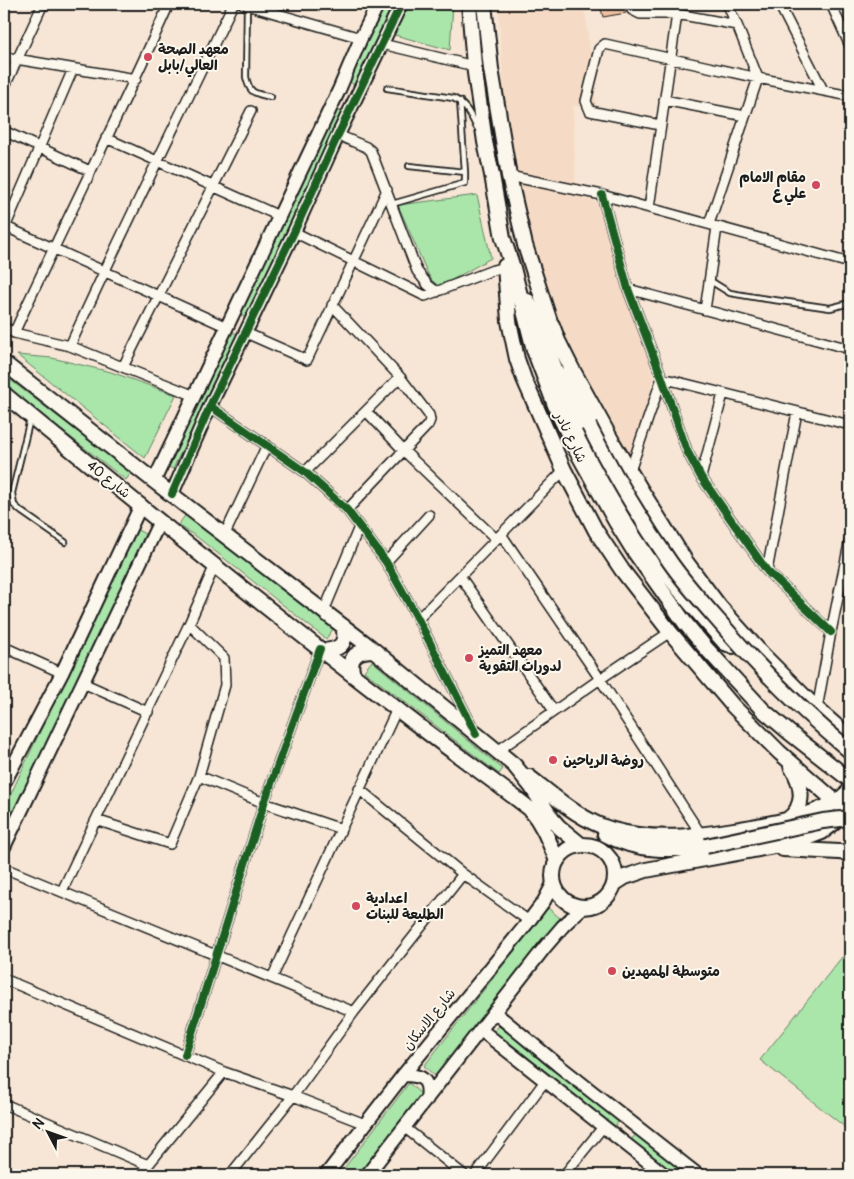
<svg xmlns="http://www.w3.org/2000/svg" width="854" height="1179" font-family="Pangolin,'Playpen Sans Arabic',sans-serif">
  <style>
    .built { fill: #f5dbc5 }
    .green { fill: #aae5aa; stroke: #638063 }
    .building { fill: #efc09f; stroke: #1c1c1c }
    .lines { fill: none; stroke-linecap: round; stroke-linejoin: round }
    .lane-casing { stroke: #1c1c1c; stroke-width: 8 }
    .street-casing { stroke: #1c1c1c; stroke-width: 12 }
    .secondary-casing { stroke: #1c1c1c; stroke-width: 16 }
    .primary-casing { stroke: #1c1c1c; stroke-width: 18 }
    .lane { stroke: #fbf7ec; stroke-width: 4.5 }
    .street { stroke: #fbf7ec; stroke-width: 9 }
    .secondary { stroke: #fbf7ec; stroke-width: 12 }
    .primary { stroke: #fbf7ec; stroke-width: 14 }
    .primary-bridge-casing { stroke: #1c1c1c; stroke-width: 18; stroke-linecap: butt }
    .primary-bridge { stroke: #fbf7ec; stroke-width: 14 }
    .cycleway-casing { stroke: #fbf7ec; stroke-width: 11 }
    .cycleway { stroke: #1b5e20; stroke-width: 8 }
    .poi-dot { fill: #d1495b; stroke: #fbf7ec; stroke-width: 2 }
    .labels { text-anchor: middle; stroke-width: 4; stroke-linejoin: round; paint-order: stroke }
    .poi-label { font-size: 14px; font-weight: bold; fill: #1c1c1c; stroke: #fbf7ec; text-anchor: start }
    .street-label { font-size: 14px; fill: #1c1c1c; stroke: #fbf7ec }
  </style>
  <rect width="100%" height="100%" fill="#f7e6d5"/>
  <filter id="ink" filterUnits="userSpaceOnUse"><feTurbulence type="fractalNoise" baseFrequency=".02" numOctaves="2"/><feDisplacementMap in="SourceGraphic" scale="10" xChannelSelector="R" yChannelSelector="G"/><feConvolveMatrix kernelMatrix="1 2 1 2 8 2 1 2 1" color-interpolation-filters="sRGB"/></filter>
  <g filter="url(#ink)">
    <path class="built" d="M498,4H577L585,12L597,109L573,106L576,195L611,207L653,379L630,474L554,316L507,146Z"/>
    <path class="green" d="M386,4H395L355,86L349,81Z
      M409,4H453L450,50L391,34Z
      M336,110L343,112L245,317L235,313Z
      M477,195L491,258L436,289L426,270L398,205Z
      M225,329L237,334L173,469L164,465Z
      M17,355L52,358L111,372L176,395L145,458Z
      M4,375L131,473L126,480L4,386Z
      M187,513L205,529L333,629L326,639L197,537L178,525Z
      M134,528L145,534L4,839V809Z
      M372,661L503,769L499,774L364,671Z
      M548,908L560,918L436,1077L424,1066Z
      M842,957L850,964V1131L760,1060Z
      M499,1026L619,1121L613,1128L493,1032Z
      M409,1083L422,1095L360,1175H339Z
      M636,1134L689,1175H674L630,1141Z"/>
    <path class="building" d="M600,4H625L626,13L603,17Z"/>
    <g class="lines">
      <g class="lane-casing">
        <path id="lane" d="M247,5L246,77C250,95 255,93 271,97
          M387,88L453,98C466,104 471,116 477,128
          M409,166L465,172L460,101
          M392,204L465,183V172
          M709,280L730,293L760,298L830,308L850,303
          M30,419L12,493L14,505L22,512L65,542"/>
      </g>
      <g class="street-casing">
        <path id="street" d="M243,4L361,38
          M631,4L632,10L640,14H677L649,208
          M779,4L823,90
          M831,4L850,46
          M677,14L737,25
          M382,44L474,66
          M4,57L136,79
          M4,88L43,4
          M664,100L745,116
          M660,125L590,111L586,101L599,49L605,44L758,78L850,96
          M4,131L90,171
          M338,135L366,147L371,151L417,271L428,285L437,292
          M106,138L279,216
          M509,176L602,195L850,263
          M602,195L628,289L662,378L687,451L701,477L767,571L831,632
          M709,224L758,78L737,25L727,4
          M4,226L227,327
          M4,230L73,69
          M294,232L425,296L493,270L505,267L509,264
          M628,289L850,349
          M332,305L400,377L429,415L430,420L428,425L347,510
          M705,310L717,227
          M4,327L14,333L70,346L195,396
          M14,333C65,222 120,114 169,4
          M246,333L307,360L387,190
          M70,346C122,231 179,118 233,4
          M123,367L251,111
          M210,406L305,472L347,510L386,562L418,619L473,728
          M366,411L404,451L496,539
          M630,471L662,378L850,425
          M305,472L400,377
          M701,477L723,394
          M225,534L267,445
          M501,534L600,679L702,836
          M386,562L429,515
          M767,571L797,412
          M460,576L554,711
          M324,611L359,527
          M418,619L564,470
          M4,647L62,673
          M83,683L148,712
          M817,709L831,632L850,539
          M496,752L600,679L670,632
          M199,776L264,803L341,829
          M359,789L463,874L529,921
          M96,820L170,844L199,776L225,685L224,658L189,624
          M4,868L354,1012
          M62,891L189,624L215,565
          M272,978L397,709
          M4,979L224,1072L293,1096L365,1124
          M185,1055L264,803L320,649
          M4,1104L148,1165
          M404,1127L464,1175
          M140,1175L224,1072
          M230,1175L293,1096L354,1012L463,874
          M475,1175L545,1081
          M564,1175L603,1127"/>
      </g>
      <g class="secondary-casing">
        <path id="secondary" d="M154,481L339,90L361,38L378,4
          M172,494L210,406L294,232L338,135L401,4
          M4,783L62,673L141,505
          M4,847L160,521
          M494,1012L558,1065L698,1175
          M481,1030L665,1175
          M403,1075C422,1075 430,1079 427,1099
          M326,1175L404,1074L529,921L544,901L554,882
          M367,1175L545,947L563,926L583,907"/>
      </g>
      <g class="primary-casing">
        <path id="primary" d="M469,4L474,66L485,142L492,175L503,238L513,268L534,350L558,413L575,448L616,522L634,551L685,623L705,647L763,710L790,733L850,780
          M484,4L491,69L509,176L525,245L554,334
          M505,266L509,321L517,359L524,379L564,470L596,531L622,570L670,632L733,706L779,752L836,802L850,812
          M528,301C546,341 559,384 578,424C603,477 633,529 668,575C683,595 700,615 717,634L725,643L733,646L740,643L742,639L741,635
          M552,325L558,341L571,367L613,443L641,490L686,562L719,606L761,653L817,709L850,738
          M4,363L154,481L370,647L514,765L531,786L552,819L559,827L581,845
          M568,373L589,426
          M4,394C133,501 264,607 397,709C440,743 486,775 530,809C544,826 549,842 557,861
          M322,651C339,650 348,645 343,626
          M353,675C347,656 358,650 374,650
          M529,777C555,797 581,821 613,830C659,843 706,835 752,827C778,822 801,818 825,807C829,805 832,804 836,802C841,799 846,794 850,790
          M787,820C807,806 802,784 791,766
          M605,834C638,852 670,851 706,846
          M553 876a31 31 0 1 1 62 0a31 31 0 1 1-62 0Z
          M783,849L839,852L850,853
          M614,884L625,877L646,870L796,842L822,832L835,822L842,815"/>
      </g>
      <use href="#lane" class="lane"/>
      <use href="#street" class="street"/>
      <use href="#secondary" class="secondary"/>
      <use href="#primary" class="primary"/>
      <g class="primary-bridge-casing">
        <path id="primary-bridge" d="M589,426C613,473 640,519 670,562C684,582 700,600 716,618C757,666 802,711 850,751
          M706,846L823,821L850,818"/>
      </g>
      <use href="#primary-bridge" class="primary-bridge"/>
      <g class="cycleway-casing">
        <path id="cycleway" d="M602,195L628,289L662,378L687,451L701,477L767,571L831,632
          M210,406L305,472L347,510L386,562L418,619L476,734
          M172,494L210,406L294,232L338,135L401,4
          M185,1055L264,803L320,649"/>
      </g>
      <use href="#cycleway" class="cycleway"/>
    </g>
  </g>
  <g class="poi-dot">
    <circle cx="148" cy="57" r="5"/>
    <circle cx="816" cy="185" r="5"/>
    <circle cx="469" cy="658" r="5"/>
    <circle cx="553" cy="760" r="5"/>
    <circle cx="356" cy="906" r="5"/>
    <circle cx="612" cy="971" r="5"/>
  </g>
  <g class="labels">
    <g class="poi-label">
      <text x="158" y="54">معهد الصحة<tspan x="158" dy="16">العالي/بابل</tspan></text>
      <text x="806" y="182" text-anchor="end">مقام الامام<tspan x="806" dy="16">علي ع</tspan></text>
      <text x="479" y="655">معهد التميز<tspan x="479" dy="16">لدورات التقوية</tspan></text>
      <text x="563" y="765">روضة الرياحين</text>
      <text x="366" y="903">اعدادية<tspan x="366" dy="16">الطليعة للبنات</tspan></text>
      <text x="622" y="976">متوسطة الممهدين</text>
    </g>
    <g class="street-label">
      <text transform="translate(571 437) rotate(64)" y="5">شارع نادر</text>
      <text transform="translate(109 479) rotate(39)" y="5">شارع 40</text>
      <text transform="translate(429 1019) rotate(-51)" y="5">شارع الاسكان</text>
    </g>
  </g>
  <rect width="854" height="1179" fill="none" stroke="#fbf7ec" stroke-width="20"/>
  <rect x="10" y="10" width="834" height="1159" fill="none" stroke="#1c1c1c" stroke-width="2" filter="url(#ink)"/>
  <g transform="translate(48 1132) rotate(311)" stroke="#fbf7ec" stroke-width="4" paint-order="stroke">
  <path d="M0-4L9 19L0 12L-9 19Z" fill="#1c1c1c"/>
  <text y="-8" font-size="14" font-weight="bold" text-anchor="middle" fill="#1c1c1c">N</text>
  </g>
</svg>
